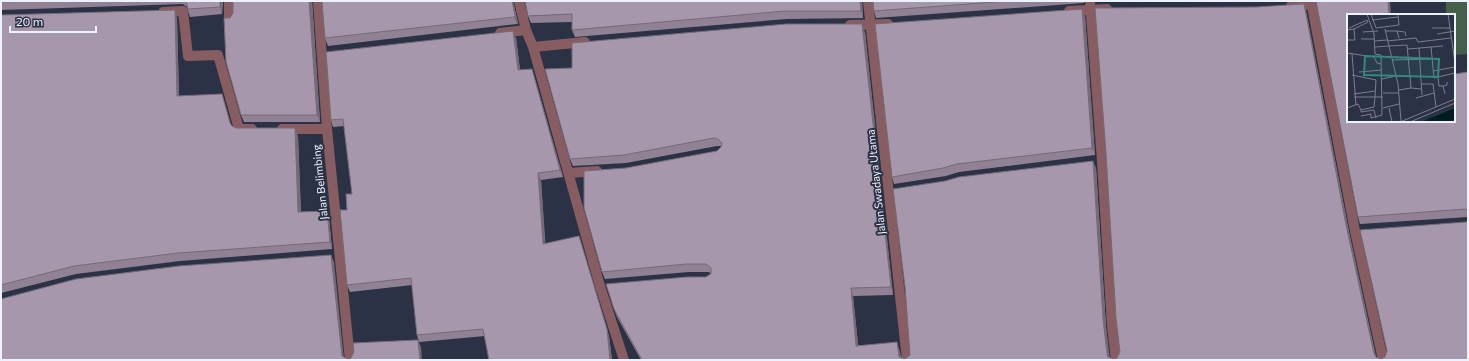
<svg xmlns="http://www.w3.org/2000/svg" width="1469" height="361" font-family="Commissioner,sans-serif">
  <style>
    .green { fill: #455f49 }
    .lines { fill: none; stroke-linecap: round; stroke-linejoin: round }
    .minor { stroke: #885d61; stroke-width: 10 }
    .wall { fill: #908294 }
    .shaded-wall { fill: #756a78 }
    .building { fill: #a797ac; stroke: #756a78 }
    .labels { text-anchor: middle; stroke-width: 4; stroke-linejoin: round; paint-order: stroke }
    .street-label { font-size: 11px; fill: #edf2ff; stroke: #2b3245 }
    .inset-road { fill: none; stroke: #797f8f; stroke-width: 1 }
    .view { fill: #308984; fill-opacity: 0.15; stroke: #308984; stroke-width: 2 }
    .inset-edge { fill: none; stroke: #edf2ff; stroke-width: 2 }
  </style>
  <rect width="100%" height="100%" fill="#2b3245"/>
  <path class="green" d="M1446,1H1468V54L1454,55V15H1446Z"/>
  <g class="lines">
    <path class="minor" d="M229,1V20
      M318,1L327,129L350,360
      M519,1L526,30L533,47L600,286L624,360
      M868,1L907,360
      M1090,1L1102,161L1112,326L1116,360
      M1311,1L1355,231L1383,360
      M1291,6L1311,4
      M1069,11L1107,9
      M163,12L183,11L188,56L218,55L239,129H252
      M850,25L888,24
      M500,33L526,30
      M533,47L585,42
      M282,129H327
      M569,173L597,171"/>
  </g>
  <path class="wall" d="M1,1H223L222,14L190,17L187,7L183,4L1,10Z
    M233,1H312L320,122H244L241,115L230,18L233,13Z
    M322,1H513L518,23L517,24L328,46L325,38Z
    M862,1L863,18L787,19L575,37L572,30V22L531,23L528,16Z
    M873,1H1084V3L876,18L874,11Z
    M1096,1H1266L1097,2Z
    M1304,4L1306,11L1349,232L1376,357L1381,359L1385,357L1466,222L1468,360H641L617,317L614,309L706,277L711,273L708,272H689L605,279L602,272L626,168L717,151L721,147V146H717L626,163L573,166L570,159L572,68L865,32L893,295L853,296L858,345L899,349L901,357L905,359L910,355L1096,168L1106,327L1109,357L1114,359L1117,358L1257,7Z
    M1,15L177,18L179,96L224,101L231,125L232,126L236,128L298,136L301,212L329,218L332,249L180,261L76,274L1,293Z
    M1085,16L1095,155L959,172L946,176L894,184L892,177Z
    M516,38L520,70L534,76L563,177L541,180L545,244L579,236L609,336L612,360H489L485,336L419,342L417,335L412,285L350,292L347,285V210L352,194L344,126L333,127L331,120Z
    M1468,72V217L1360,224L1358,217L1348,121Z"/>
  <path class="shaded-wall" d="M220,1H223L222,14L220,7Z
    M309,1H312L320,122L317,115Z
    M512,1H513L518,23L517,24L514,17Z
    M860,1H862L863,18L861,11Z
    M1388,1H1390L1391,15H1389Z
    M1304,4L1306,11L1349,232L1376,360L1374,354L1346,225Z
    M1082,9L1085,16L1095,155L1092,148Z
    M175,10L177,18L179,103L177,96Z
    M862,24L865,32L893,295L891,287Z
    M513,31L516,38L521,77L518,70Z
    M532,69L534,76L563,177L560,170Z
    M222,94L224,101L233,131L230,123Z
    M295,128L298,136L301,220L298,212Z
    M1093,161L1096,168L1106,327L1110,360L1107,354L1103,319Z
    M538,173L541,180L546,251L543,244Z
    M327,211L329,218L332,249L330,242Z
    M579,236L609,336L612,360H610Z
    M331,255L334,262L344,360L342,356Z
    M851,288L853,296L859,353L856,346Z
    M418,340L421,347L422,360H420Z
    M897,342L899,349L901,360L899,357Z"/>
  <path class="building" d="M1,1H39L1,2Z
    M186,1H220V7L188,9Z
    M233,1H309L317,115H241L226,62L224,18H230L233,13Z
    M322,1H512L515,16L514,17L325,38Z
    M525,1H860L861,11H785L572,30V14L528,16Z
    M873,1H1008L874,11Z
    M1316,1H1388L1389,15H1348V121H1454V74L1468,72V210L1465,209L1358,217Z
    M1304,4L1346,225L1374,354L1376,357L1381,359L1385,357L1387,351L1360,230L1466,222L1468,221V360H642L614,309L606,284L687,277H706L711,274V268L706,264H686L602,272L584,208V171L626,168L717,151L721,147L722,143L718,139L714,138L624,155L570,159L545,69L572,68V43L786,24H862L891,287L851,288L856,346L897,342L899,357L905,359L910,355L905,287L893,189L945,181L959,177L1093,161L1103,319L1107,354L1108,357L1114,359L1117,358L1120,352L1116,318L1106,153L1095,8L1257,7Z
    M1082,9L1092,148L957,164L943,168L892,177L875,24Z
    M175,10L177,96L222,94L230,123L232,126L236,128H295L298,212L327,211L330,242L178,253L74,266L1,285V15Z
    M513,31L518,70L532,69L560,170L538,173L543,244L579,236L607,329L610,360H489L483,329L417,335L411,278L347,285L340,210H347L346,194H352L343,119L331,120L326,52Z
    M331,255L342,356L348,359L351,358L354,352L353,343L418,340L420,360H1V299L76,279L179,266Z"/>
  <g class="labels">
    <g class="street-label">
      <text transform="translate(320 182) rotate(-96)" y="4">Jalan Belimbing</text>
      <text transform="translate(876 182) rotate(-96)" y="4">Jalan Swadaya Utama</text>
    </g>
  </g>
  <g transform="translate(1347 14)">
    <rect width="108" height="108" fill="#2b3245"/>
    <path d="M108,94V105L105,108H74Z" fill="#001c21"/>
    <path class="inset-road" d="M20,0L27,20L28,40L34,41L35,101M24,0L29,14L52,11L51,0M101,0L108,49M25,6L51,3M2,14L20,6M85,14H103M38,15L51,70L54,107M0,16L7,15L21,8L20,6M38,17H50L52,24M50,17L58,18L59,22M16,18L31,17M90,20L108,17M14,25H27M0,26H8L7,15M27,27L40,26M40,27L69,24L71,28L104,24M42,32L60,31L64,74L74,75M28,33L42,32M84,33L87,64L91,63L92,72H96M72,34L75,81M61,35L96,32M0,39L27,43L30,49L34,50M5,40L9,91M45,46L84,45M86,57L108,53M12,58L35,56M5,61L29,66L28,83H7M91,63L108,59M35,65L49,62M74,70H86L89,93M52,76L64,74M36,79H52M7,80L28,77M98,80L96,72L100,71V68M69,84L87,79M0,94L11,90L14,96M36,94L52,90M42,94L45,108M14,102L24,100V104L35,101M29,104L27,96L14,98V96L27,93L28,83H36M53,108L108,85M63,108L108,89"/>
    <path class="view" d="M18,42L92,45L91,63L17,61Z"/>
    <rect width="108" height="108" class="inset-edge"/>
  </g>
  <rect width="1469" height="361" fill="none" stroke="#edf2ff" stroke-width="4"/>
  <path d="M10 26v6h86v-6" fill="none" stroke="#edf2ff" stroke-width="2"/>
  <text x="16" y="26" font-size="12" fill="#edf2ff" stroke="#2b3245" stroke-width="3" paint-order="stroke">20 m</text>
</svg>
